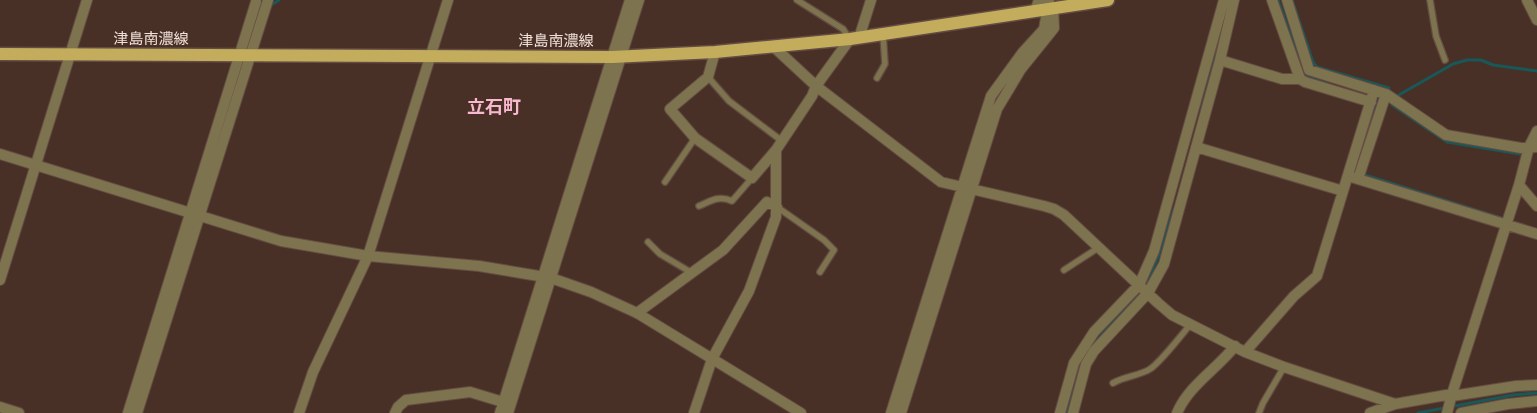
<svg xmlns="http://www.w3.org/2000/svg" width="1537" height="413" font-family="'Archivo Narrow','Noto Sans JP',sans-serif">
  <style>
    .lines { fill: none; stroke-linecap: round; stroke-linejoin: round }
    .stream { stroke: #185858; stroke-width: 3 }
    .service-casing { stroke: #644c43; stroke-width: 8 }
    .minor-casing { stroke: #644c43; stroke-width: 12 }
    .tertiary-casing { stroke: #644c43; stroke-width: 12 }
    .primary-casing { stroke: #644c43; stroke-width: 15 }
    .service { stroke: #7d734e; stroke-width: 5.5 }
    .minor { stroke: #7d734e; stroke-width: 10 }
    .tertiary { stroke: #7d734e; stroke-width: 10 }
    .primary { stroke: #c3ad5d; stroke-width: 12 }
    .labels { text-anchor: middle; stroke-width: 4; stroke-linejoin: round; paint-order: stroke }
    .street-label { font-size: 15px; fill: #f0e0d9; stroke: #493026 }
    .quarter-label { font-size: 18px; font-weight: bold; fill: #f8b8cf; stroke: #493026 }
  </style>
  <rect width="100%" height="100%" fill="#493026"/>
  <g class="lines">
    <path class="stream" d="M1278,0L1304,73L1308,77L1328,84
      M1292,0L1313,62L1317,67L1389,88
      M273,4L279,0
      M248,47L259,10
      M1397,96L1453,64L1467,60H1481L1493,65L1537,71
      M1392,105L1447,142L1520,154
      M993,106L1004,88
      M228,108L242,66
      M1201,112L1222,31
      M1360,157L1378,100
      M1365,175L1501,218
      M1146,286L1158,257L1174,209
      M1089,349L1140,293
      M1067,413L1080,368
      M1418,413L1513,395L1537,393"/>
    <g class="service-casing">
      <path id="service" d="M797,0L843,29L849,38
        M1430,0L1436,36L1445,60
        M708,77L729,101L782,141
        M877,78L885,64L883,34
        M665,182L695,138
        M699,206C711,201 719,195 732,201L752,178
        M777,207L824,240L834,250L820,272
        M648,242L660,254L692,273
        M1064,270L1098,248
        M1113,383C1125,376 1139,376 1150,369C1161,362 1181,335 1191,324
        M1259,413L1263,403L1284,367"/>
    </g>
    <g class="minor-casing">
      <path id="minor" d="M1287,0L1309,70L1386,94L1446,135L1521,148L1537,147
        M1527,0L1537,20
        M1035,11L1039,0
        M859,38L871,0
        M775,48L816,86L941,182L1044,206L1054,209L1064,215L1158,303L1172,315L1245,352L1284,367L1395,404L1452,394
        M715,52L708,77L670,109L695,138L752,178L776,150
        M1220,60L1282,79H1300L1272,0
        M1300,79L1305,82L1371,102
        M1196,147L1343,191
        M1348,176L1537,234
        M1358,179L1386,94
        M1519,185L1537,206
        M0,280L87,0
        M637,313L723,250L767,202L777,207
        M1245,352L1294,296L1317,276L1374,90
        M1452,396L1516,386L1537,385
        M0,407L19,413
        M128,413L256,2
        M137,413L268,0
        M299,413L313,372L368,256L448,0
        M395,413L398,407L406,400L470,392L503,402
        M500,413L630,0
        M508,413L639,0
        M694,413L712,359L749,291L776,217V150L812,96L816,86L850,39
        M891,413L991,96L1023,52L1044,29L1049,0
        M901,413L997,109L1021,69L1054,28L1053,8
        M1060,413L1074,363L1094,332L1139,285L1154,251L1224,0
        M1073,413L1086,364L1094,351L1148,293L1164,264L1220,60L1234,0
        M1177,413C1189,385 1217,369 1235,346
        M1370,413L1395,404
        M1447,413L1452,394L1519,185L1529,147L1537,131
        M1461,413L1508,404L1537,401"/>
    </g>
    <g class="tertiary-casing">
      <path id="tertiary" d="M0,154L281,241L368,256L479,266L551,278L591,292L637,313L801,413"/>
    </g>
    <g class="primary-casing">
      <path id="primary" d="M0,54L612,57L715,52L850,39L1108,0"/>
    </g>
    <use href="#service" class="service"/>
    <use href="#minor" class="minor"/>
    <use href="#tertiary" class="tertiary"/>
    <use href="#primary" class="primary"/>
  </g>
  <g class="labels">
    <g class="street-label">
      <text x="151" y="44">津島南濃線</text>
      <text x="556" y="46">津島南濃線</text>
    </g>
    <g class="quarter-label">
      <text x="494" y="113">立石町</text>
    </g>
  </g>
</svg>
